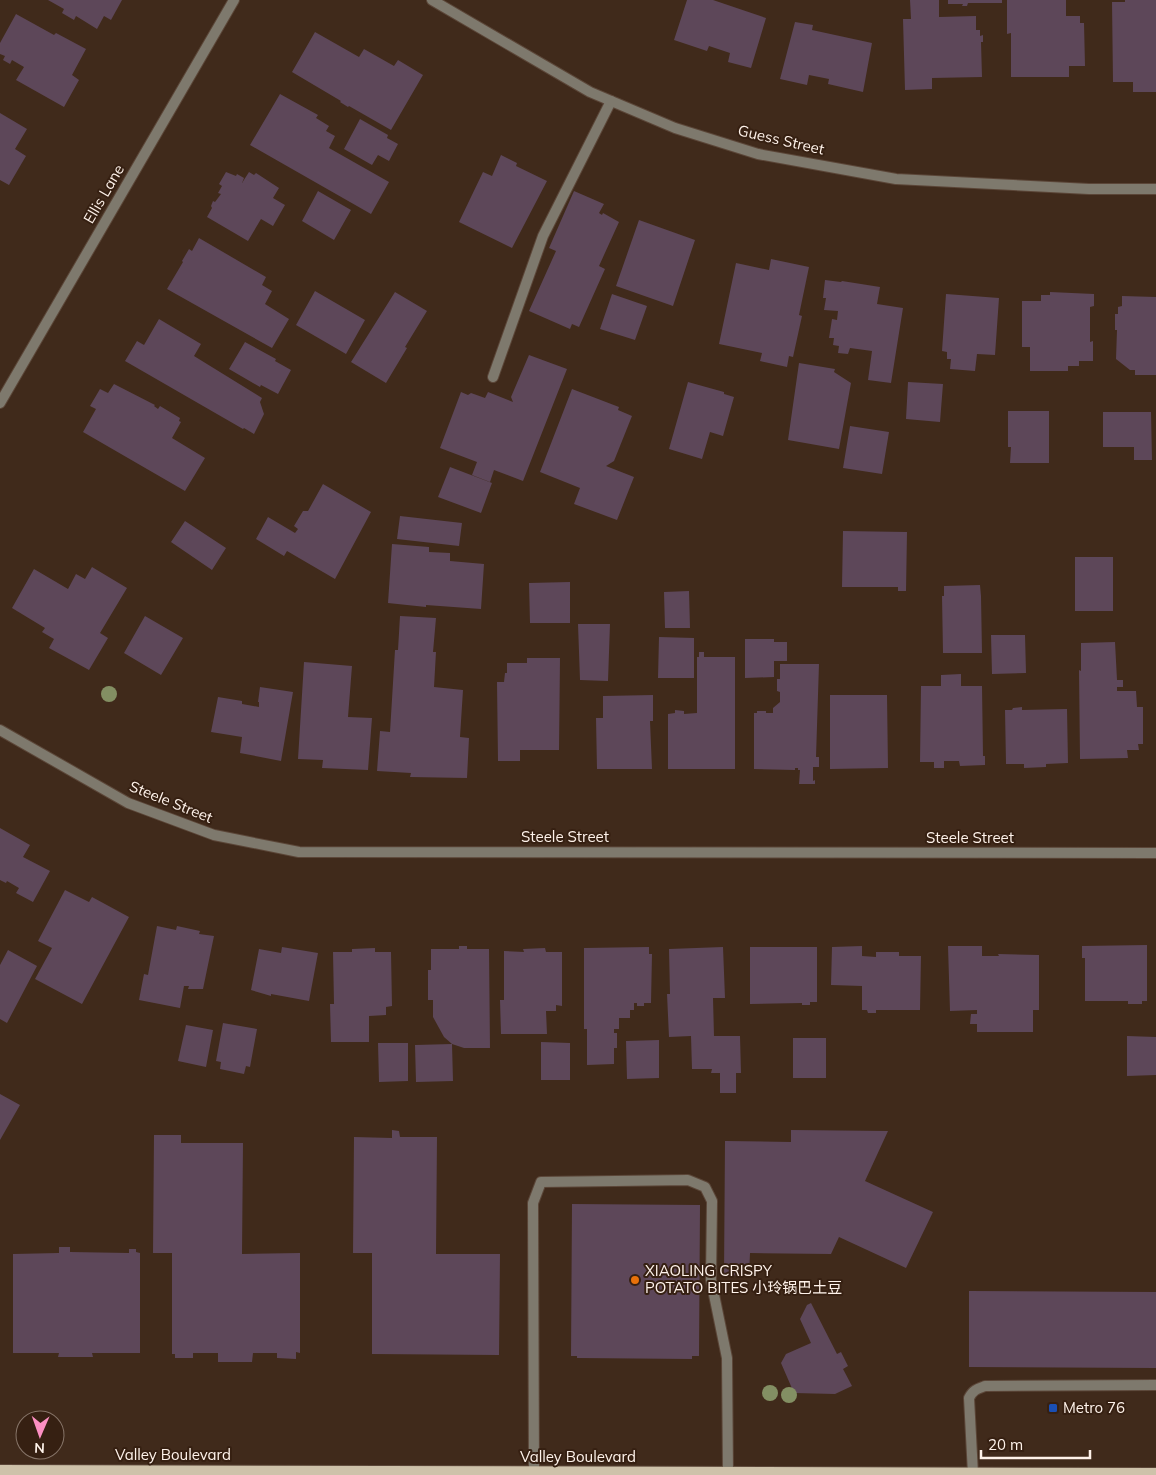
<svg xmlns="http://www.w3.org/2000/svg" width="1156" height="1475" font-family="Mulish,'Noto Sans SC',sans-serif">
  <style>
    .building { fill: #5d4759 }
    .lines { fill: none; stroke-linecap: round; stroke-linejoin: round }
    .service-casing { stroke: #5b4638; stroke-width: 12 }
    .minor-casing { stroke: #5b4638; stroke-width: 12 }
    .primary-casing { stroke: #5b4638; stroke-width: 14 }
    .service { stroke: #7e796d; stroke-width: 10 }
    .minor { stroke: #7e796d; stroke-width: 10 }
    .primary { stroke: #cec2aa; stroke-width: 12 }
    .tree { fill: #838f63 }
    .food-dot { fill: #e8710a; stroke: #362012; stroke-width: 2 }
    .transit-dot { fill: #1a4fb4; stroke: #362012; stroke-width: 2 }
    .labels { text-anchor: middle; stroke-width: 4; stroke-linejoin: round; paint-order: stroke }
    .street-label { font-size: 15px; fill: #fef2ea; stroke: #362012 }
    .poi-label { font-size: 15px; fill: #fef2ea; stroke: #362012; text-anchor: start }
  </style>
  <rect width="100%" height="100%" fill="#402a1b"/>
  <path class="building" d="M48,0H122L111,20L104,16L97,29L76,16L74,20L62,13L64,9Z
    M687,0H713L766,18L751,68L728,62L730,53L709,46L707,51L674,40Z
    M910,0H939V17L976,16V30H980V36L983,35V42H981L982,77L932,78V89L905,90L903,19H911Z
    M948,0H1002V3H968L967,6H962L963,4H948Z
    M1007,0H1066V16H1080V23H1084L1085,66H1069V77H1011V33L1007,34Z
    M1125,0H1156V92H1133V82H1113L1112,2H1125Z
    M16,14L54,35L56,33L86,49L72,75L79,80L64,107L16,80L24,67L12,60L10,64L3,60L5,56L0,54V43Z
    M795,22L813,25L812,30L872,43L863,92L828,84L829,79L809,75L807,85L780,79Z
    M315,32L359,57L364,49L394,66L398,60L423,75L391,130L349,106L348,107L340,102L341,101L292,72Z
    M280,94L318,115L316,118L329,126L326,131L335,136L329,148L389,182L371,214L250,145Z
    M0,113L27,129L15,149L26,156L9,185L0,180Z
    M360,119L388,135L387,138L398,144L389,161L378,155L372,165L344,149Z
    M501,155L517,163L516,166L547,181L512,248L459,222L483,172L492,176Z
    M226,172L236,176L237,174L244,178L242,183L249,172L254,175L256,173L279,188L273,198L285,205L273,226L261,219L248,241L207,217L212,208L211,206L213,201L215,202L221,194L218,193L222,186L219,184Z
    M318,191L351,210L334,240L302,221Z
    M574,191L604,204L599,213L602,215L603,213L619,222L599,266L605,269L579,327L572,324L570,329L529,311L556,251L549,248Z
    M639,220L695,240L673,306L616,286Z
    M199,238L266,277L262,285L272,291L265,304L289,319L272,348L167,289L183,262L182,261L189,249L192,251Z
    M771,259L809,267L799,315L802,316L793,357L789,356L787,367L760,361L762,353L719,344L736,263L769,270Z
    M825,280L841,282L842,281L880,287L877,304L903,308L891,383L868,380L872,351L850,348L848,354L838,353L839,346L833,345L834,338H829L832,319L837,320L838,311L824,310L826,298H823Z
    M315,291L365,320L346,354L296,325Z
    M395,292L427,311L405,347L407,348L386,383L351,362Z
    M1050,292L1094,294V306L1090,307V342L1093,341V361H1079V366H1068V371H1030V347H1022V301H1041V295H1050Z
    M612,294L647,306L635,340L600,329Z
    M946,294L999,298L995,355L977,354L975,371L950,369L951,359H947V352L942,351Z
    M1122,296L1156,297V375H1135V370H1130L1116,359L1117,330H1115V314H1118V307L1122,306Z
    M159,319L201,344L194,356L262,398L260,402L264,414L254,434L244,428L243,429L125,361L137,341L144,345Z
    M245,342L276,359L275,361L291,370L278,394L261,385L260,387L229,369Z
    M529,355L567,369L523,481L494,470L490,482L472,475L477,462L440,448L461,392L468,395L471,393L485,398L488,392L513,402L511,397Z
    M799,363L835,369L834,372L851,383L839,449L788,440Z
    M688,382L724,392V394L734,397L723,436L710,432L702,459L669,449Z
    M908,382L943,384L940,422L906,419Z
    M114,384L155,405L154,406L158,409L160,406L180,418L179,421L181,422L172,438L205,458L185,491L83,432L96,409L90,406L100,389L108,393Z
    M572,389L619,407L618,410L632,416L614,461L606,466L634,477L617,520L574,504L580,488L540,472Z
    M1008,411H1049V463H1010L1011,447H1008Z
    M1103,412H1151L1152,460H1134V447H1103Z
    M850,426L889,432L882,474L843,468Z
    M450,467L492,483L481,513L438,497Z
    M323,484L371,512L335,579L287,551L284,556L256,539L268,517L295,533L298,529L294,526L303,511H308Z
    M400,516L462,523L459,546L397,539Z
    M185,521L226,548L212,570L171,542Z
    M843,531L907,532L906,591H898V587H842Z
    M392,544L429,547V552L450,553V561L484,564L481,609L426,605V607L388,603Z
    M1075,557H1113V611H1075Z
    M92,567L127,588L100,633L108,638L89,670L49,648L54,639L42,632L45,628L12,608L34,569L68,589L76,574L85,579Z
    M570,582V623H530L529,583Z
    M980,585L981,596L982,653H943L942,596H944V586Z
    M689,591L690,628H665L664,592Z
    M145,616L183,638L161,675L124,653Z
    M400,616L436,618L433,652H436L434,687L463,690L460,737L469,738L467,778L410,777L411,773L377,771L380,731L390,732L395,650H398Z
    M578,624H610L608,681L580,680Z
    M991,635H1025L1026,673L992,674Z
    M659,637L694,638V678H658Z
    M745,639H774V642H787V661H774V677L745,678Z
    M1115,642L1117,680H1123V687H1117V691H1136L1137,707H1143V744H1138L1139,750H1127L1128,758L1080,759L1079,670L1081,671V643Z
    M699,652H704V657H735V769H668V714L675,713V710L684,711V714L697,713V657H699Z
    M527,658H560L559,750H520V761H498L497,682H504L505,673H507V663H527Z
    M304,662L352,666L348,717L372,718L368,770L322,768L323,760L298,759Z
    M780,664H819L816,757H819V767H813V781L815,780V784H799L800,770H798V768H795V770L754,769V713H757V711H766V713H773V708L780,702V692L777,691V679H780Z
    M961,674V686H982L983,756H985V765L960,766L959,761H944V768H934V762H920L921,686H941V675Z
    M260,687L293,692L281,761L240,753L242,737L211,732L218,697L242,701V704L259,707V702H258Z
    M653,695V721H650L652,769H597L596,718H603V696Z
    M830,695H887L888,768L830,769Z
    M1022,707V710L1067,709L1068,763L1046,764V767L1024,768V764H1006L1005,710H1012L1013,708Z
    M0,828L30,845L23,857L50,871L33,902L16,893L19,888L7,881L6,883L0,880Z
    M65,890L89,902L92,897L129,917L82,1004L35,979L52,948L38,941Z
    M157,926L176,930L177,926L200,931L199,934L214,936L203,989H188L189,986H184L180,1008L139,1000L144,974L148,975Z
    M1147,945V1001H1142V1004H1128V1001H1085V958H1082V946Z
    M459,946H467V949H489L490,1048H464L452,1044L444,1037L433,1017V1000H428V970H431V949H459Z
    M862,946V956L876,957V952H899V956H921L920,1010H876V1013H868L867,1010H862V986L831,985L832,947Z
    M948,946H982V956H999L998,954L1039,955V1010H1033V1032H977V1024H970L971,1014H977V1010L950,1011Z
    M282,947L318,953L309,1001L271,994V996L251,990L259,949L281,953Z
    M649,947V954H652L651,1003H644V1006H637V1003H634V1010H630V1018H619V1029H614V1033H617V1048H614V1064L587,1065V1029H584V948Z
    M723,947L725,998H713L714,1036H740L741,1073H736V1093H720V1073H711L712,1069H692L691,1036L669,1037L667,994H670L669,949Z
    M750,947H817V1002H810V1005H802V1003L750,1004Z
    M375,948V952H391L392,1006L386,1007V1015L369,1016V1042H331L330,1004H334L333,952H352V949Z
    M545,948L546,952H562V1006L556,1005V1011H546L547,1034H501L500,1000H504V951L524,952L523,949Z
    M8,950L37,966L7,1023L0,1019V965Z
    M223,1023L257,1029L250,1067L246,1066L244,1074L220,1069L221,1062L216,1061Z
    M186,1025L213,1030L206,1067L178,1061Z
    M1127,1036L1156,1037V1075L1127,1076Z
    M793,1038H826V1078H793Z
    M659,1040V1078L627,1079L626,1041Z
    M541,1042L570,1043V1080H541Z
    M378,1043H408V1081L379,1082Z
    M452,1044L453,1081L416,1082L415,1045Z
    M0,1094L20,1105L0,1140Z
    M392,1130L399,1131L400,1137H437L436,1254H500L499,1355L372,1354V1253H353L354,1137L392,1138Z
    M791,1130L888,1131L865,1181L933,1212L906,1268L839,1237L831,1254L750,1253L749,1276L724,1275L725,1141L791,1142Z
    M154,1135H181V1143H243L242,1254L300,1253V1353L296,1352V1359L277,1358V1353H253L252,1362H218V1353H193V1358H175V1354H172V1253H153Z
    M572,1204L700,1205L699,1356H692V1359L577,1358V1356H571Z
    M59,1247H70V1252L129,1253V1249H136V1252L140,1253V1353H92L93,1357H58L59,1353H13V1254L59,1253Z
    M969,1291L1156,1292V1368L969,1367Z
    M811,1303L837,1354L841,1352L848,1366L843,1369L852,1386L835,1394L794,1393L781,1363L786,1354L811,1343L800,1319L807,1305Z"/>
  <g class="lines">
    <g class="service-casing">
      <path id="service" d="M493,377L543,236L611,101
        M973,1474L969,1398C973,1390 977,1389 985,1386L1156,1385
        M534,1475L533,1203L541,1182L688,1180L705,1187L712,1201L711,1280L727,1358L728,1474"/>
    </g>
    <g class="minor-casing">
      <path id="minor" d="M432,0L590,92L675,128L758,154L896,179L1089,189H1156
        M0,403L234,0
        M0,730L128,803L214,835L299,852L1156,853"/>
    </g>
    <g class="primary-casing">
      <path id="primary" d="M0,1471L1156,1474"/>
    </g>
    <use href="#service" class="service"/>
    <use href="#minor" class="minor"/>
    <use href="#primary" class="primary"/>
  </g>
  <g class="tree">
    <circle cx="109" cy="694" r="8"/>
    <circle cx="770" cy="1393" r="8"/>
    <circle cx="789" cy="1395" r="8"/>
  </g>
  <circle class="food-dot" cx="635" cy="1280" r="5"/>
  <rect class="transit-dot" x="1048" y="1403" width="10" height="10" rx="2.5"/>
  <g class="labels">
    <g class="street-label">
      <text transform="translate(781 140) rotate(13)" y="5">Guess Street</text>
      <text transform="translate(104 194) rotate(-60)" y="5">Ellis Lane</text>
      <text transform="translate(171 802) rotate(22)" y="5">Steele Street</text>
      <text x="565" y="842">Steele Street</text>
      <text x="970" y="843">Steele Street</text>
      <text x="173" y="1460">Valley Boulevard</text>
      <text x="578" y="1462">Valley Boulevard</text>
    </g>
    <g class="poi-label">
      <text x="645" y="1276">XIAOLING CRISPY<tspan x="645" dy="17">POTATO BITES 小玲锅巴土豆</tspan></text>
      <text x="1063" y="1413">Metro 76</text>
    </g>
  </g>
  <g transform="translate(40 1435) rotate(182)"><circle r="24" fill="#362012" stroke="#867468"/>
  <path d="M0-4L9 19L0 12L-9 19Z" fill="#fc8fc2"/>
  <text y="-8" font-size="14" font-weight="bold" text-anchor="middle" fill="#fef2ea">N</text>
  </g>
  <path d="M981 1450v8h109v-8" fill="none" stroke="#fef2ea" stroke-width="2.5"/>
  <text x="988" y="1450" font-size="15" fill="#fef2ea" stroke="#362012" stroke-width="4" paint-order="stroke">20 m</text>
</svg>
